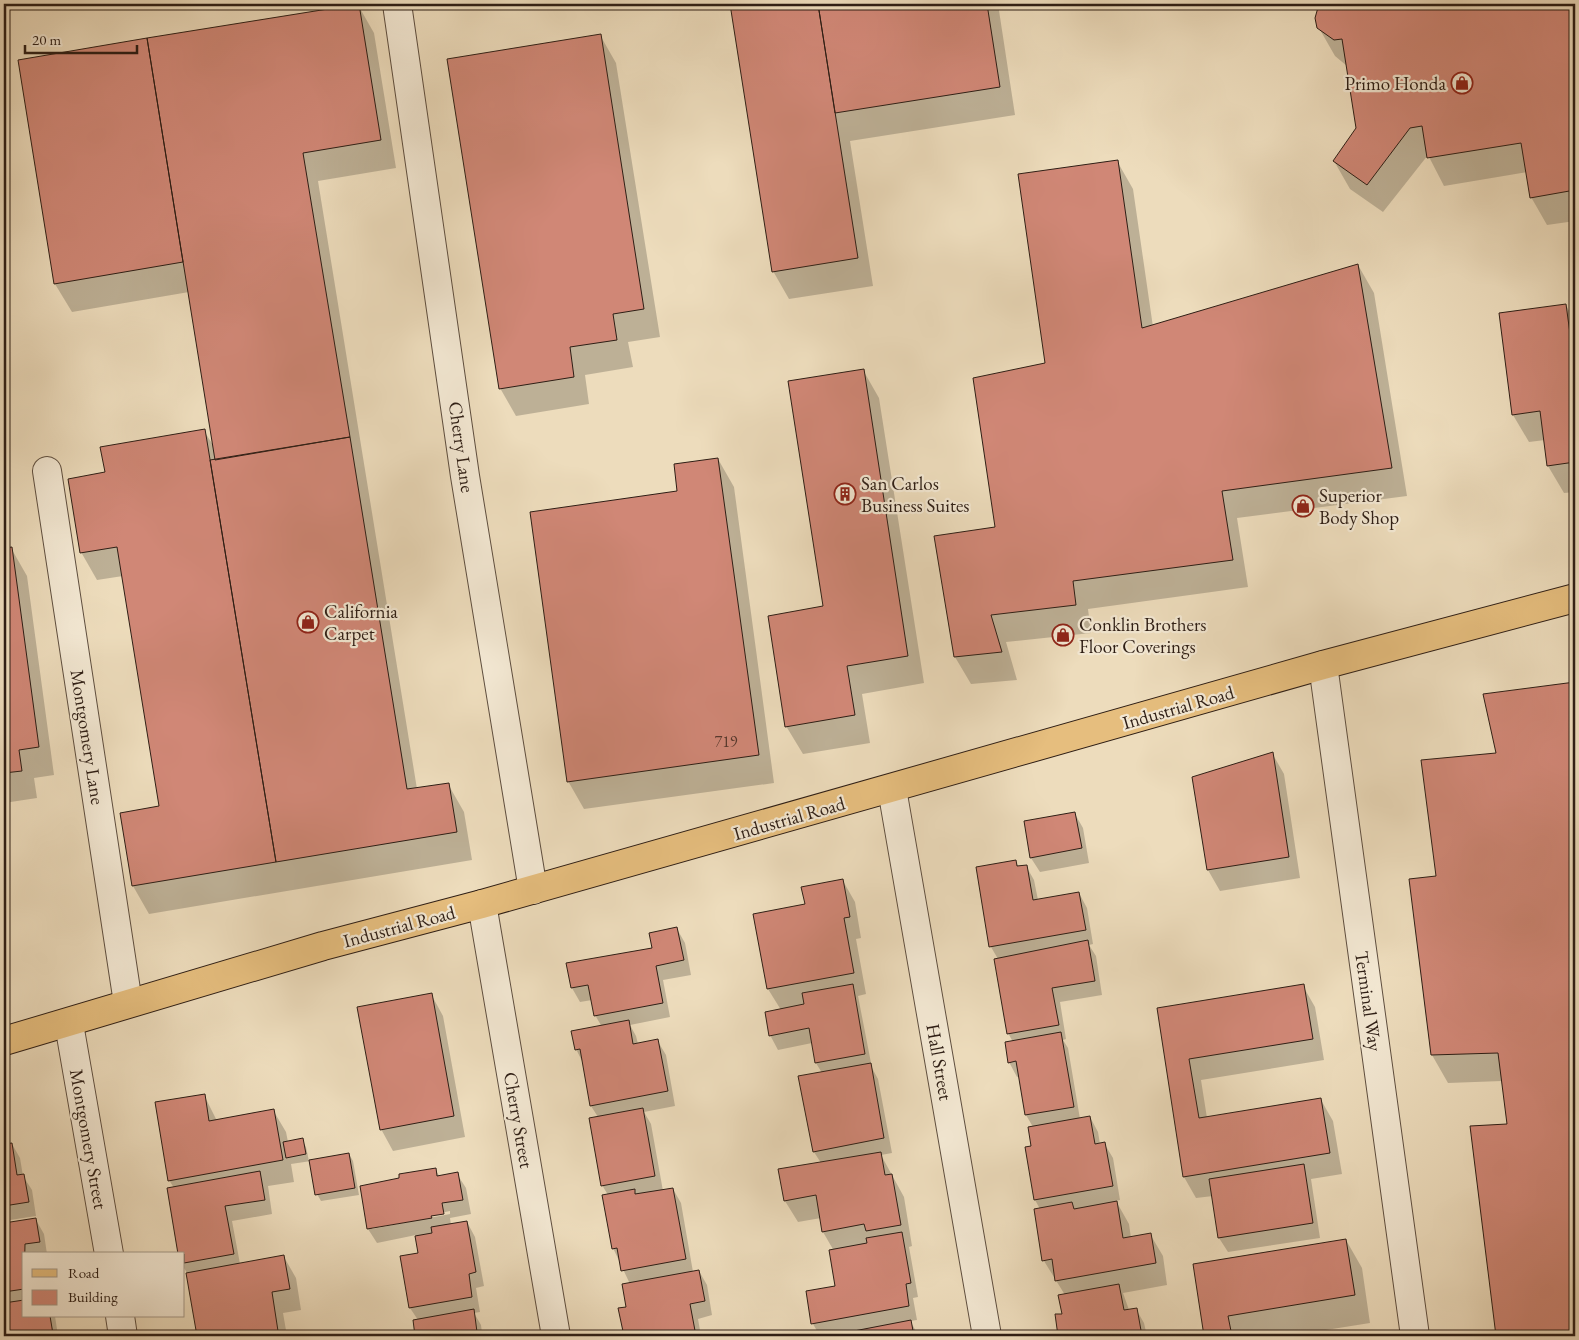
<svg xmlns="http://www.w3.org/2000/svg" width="1579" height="1340" font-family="'EB Garamond',serif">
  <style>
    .shadow { fill: #0003; fill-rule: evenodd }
    .building { fill: #d08776; stroke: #2e1e15 }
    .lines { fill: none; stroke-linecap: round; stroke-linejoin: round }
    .minor-casing { stroke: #5e4e3f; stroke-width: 30 }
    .major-casing { stroke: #2e1e15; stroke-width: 30 }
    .minor { stroke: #f3e8d3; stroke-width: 28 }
    .major { stroke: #e6be7e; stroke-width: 28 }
    .labels { text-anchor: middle; stroke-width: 4.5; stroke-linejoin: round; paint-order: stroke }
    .number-label { font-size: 16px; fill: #56382d }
    .poi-label { font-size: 19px; fill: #2e1e15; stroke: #f3e8d3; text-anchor: start }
    .street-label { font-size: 19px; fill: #2e1e15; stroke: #f3e8d3 }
  </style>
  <rect width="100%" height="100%" fill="#eddcbc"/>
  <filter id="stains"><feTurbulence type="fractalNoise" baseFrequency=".004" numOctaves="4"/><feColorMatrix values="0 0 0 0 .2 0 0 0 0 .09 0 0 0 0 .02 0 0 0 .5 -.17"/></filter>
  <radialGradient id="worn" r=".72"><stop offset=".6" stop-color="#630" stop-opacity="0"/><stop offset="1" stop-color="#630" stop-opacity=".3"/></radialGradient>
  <path class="shadow" d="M731,4H998L1015,115L850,141L873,286L789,299L773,271Z
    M1321,4H1575V221L1547,225L1531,197L1527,172L1444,186L1428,155L1383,212L1350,189L1334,161L1357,129L1347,66L1335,56L1319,28Z
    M358,5L374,33L396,168L318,181L417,789L448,784L464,812L472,860L149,914L133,886L121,814L160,807L123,576L97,580L81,552L106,473L204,431L215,448L189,292L72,312L55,284L19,61Z
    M600,35L616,63L660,337L628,342L633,367L585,375L589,404L516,416L500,388Z
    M1117,161L1133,189L1153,327L1358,265L1374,293L1407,496L1237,518L1248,587L1088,609L1091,633L1006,642L1017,680L971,684L955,657L1046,364Z
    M1566,305L1575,322V492L1564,493L1548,466L1545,440L1529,442L1513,415Z
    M863,370L879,398L924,683L862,694L870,743L803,754L786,726L825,607Z
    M718,459L734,487L774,783L584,809L568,781L679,492Z
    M11,548L27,576L54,775L34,778L37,798L4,803V549Z
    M1575,683V1336H1497L1472,1127L1508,1126L1502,1081L1448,1083L1432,1055L1438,877L1497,754L1485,695Z
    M1272,753L1284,774L1300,878L1220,891L1208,870L1193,778Z
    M1075,814L1083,828L1089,863L1040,872L1031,858Z
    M1015,861L1019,867L1026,866L1034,880L1038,900L1079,893L1087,908L1093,944L1089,945L1096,956L1102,995L1060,1002L1066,1039L1063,1040L1068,1048L1080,1119L1090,1117L1098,1132L1100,1144L1104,1143L1113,1158L1120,1200L1116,1201L1129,1224L1131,1238L1150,1234L1163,1256L1167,1285L1123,1293L1129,1310L1136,1309L1144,1323L1147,1336H1059L1056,1315H1063L1065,1295L1044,1261L1035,1210L1040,1209L1035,1200L1033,1127L1026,1115L1020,1076L1017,1077L1009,1062L1013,1042L1008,1033L998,959L991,947Z
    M843,881L855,902L861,938L856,939L866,994L858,996L872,1068L878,1079L892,1153L881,1155L904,1197L912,1246L909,1247L918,1297L913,1298L917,1320L910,1321L919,1336H820L813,1324L837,1287L834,1251L823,1232L821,1218L798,1222L785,1201L780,1170L821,1163L814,1152L822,1073L816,1063L812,1043L778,1050L770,1035L781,1010L768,989L755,915L806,905Z
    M677,929L685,943L691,975L663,980L670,1017L630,1025L636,1036L638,1044L657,1040L666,1055L675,1106L644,1112L651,1124L663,1191L673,1189L681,1203L693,1272L699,1271L707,1285L712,1315L698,1319L701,1336H625L620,1309L628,1308L630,1284L613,1248L608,1195L602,1185L598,1117L591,1106L583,1063L576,1049L602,1027L595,1015L592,1000L580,1002L572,988L568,964L654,948Z
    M1303,986L1315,1007L1324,1060L1201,1080L1207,1118L1321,1100L1333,1121L1342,1174L1311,1179L1320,1238L1228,1252L1219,1238L1213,1196L1196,1198L1184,1177L1158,1009Z
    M431,994L443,1016L465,1137L393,1151L381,1129Z
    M204,1095L217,1121L273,1110L286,1132L288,1142L302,1140L306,1147L309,1161L349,1154L353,1161L359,1195L321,1201L317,1194L311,1161L291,1164L294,1182L268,1186L272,1214L232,1221L240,1264L284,1257L296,1278L301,1310L283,1313L287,1336H198L187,1273L184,1268L174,1188L169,1180Z
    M12,1144L20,1158L23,1176L32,1190L36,1216L4,1221V1145Z
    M435,1169L440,1177L457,1174L466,1188L471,1214L450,1218L451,1225L467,1222L475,1237L484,1286L476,1288L480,1312L474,1313L481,1325L482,1333L487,1336H417L414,1321L418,1320L410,1308L420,1254L416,1235L377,1243L368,1229L401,1180ZM450,1211V1214L372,1229V1227Z
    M36,1220L44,1234L47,1254H24V1316H55L58,1336H4V1225Z
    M1346,1240L1362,1268L1370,1323L1288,1336H1206L1195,1265Z"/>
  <path class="building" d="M359,4L381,140L303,153L350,437L215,460L147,38Z
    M730,4H818L858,258L772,272Z
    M818,4H987L1000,87L835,113Z
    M1319,4H1575V190L1530,198L1521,143L1427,158L1422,126L1410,128L1367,185L1333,161L1356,128L1342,39L1334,40L1317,28L1315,18Z
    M601,34L644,309L613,314L617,340L570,347L574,377L499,389L447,59Z
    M147,38L183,262L54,284L18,60Z
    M1118,160L1142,328L1358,264L1392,468L1222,491L1233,560L1073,581L1076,605L991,615L1002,652L954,657L934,536L995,527L973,378L1045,363L1018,174Z
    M1566,304L1575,371V462L1547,466L1540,411L1512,415L1499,313Z
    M864,369L908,656L847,666L855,715L785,727L768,616L823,606L788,381Z
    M205,429L276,862L132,886L120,813L159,806L117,547L80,553L68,479L105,472L100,447Z
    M350,437L407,789L449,783L457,832L276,862L210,460Z
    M718,458L759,755L567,782L530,512L677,491L674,464Z
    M12,547L39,747L19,750L22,771L4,773V548Z
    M1575,682V1336H1496L1470,1126L1507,1124L1498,1053L1431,1055L1409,879L1436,876L1421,760L1496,753L1483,694Z
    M1273,752L1289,857L1207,870L1192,777Z
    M1075,812L1082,848L1030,858L1024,821Z
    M1016,860L1017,866L1027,865L1033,900L1079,892L1086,930L989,947L976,867Z
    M843,879L850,917L844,918L854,973L767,989L753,914L805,904L801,887Z
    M677,927L684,960L656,966L663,1003L594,1016L588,985L571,988L566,963L652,948L649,933Z
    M1088,940L1095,981L1052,988L1059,1025L1007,1034L994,959Z
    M853,984L865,1054L815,1063L809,1028L769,1036L765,1012L804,1004L802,993Z
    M1304,984L1313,1039L1189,1059L1199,1118L1321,1098L1330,1153L1183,1177L1157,1008Z
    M432,993L454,1116L380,1130L357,1007Z
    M629,1020L633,1044L658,1039L668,1091L590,1106L580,1049L575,1050L571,1031Z
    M1061,1032L1074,1107L1025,1115L1016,1061L1008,1063L1005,1042Z
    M871,1063L884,1138L813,1152L798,1076Z
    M205,1094L209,1121L274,1109L283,1160L168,1181L155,1102Z
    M643,1108L655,1176L601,1186L589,1118Z
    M1090,1116L1095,1144L1105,1142L1113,1186L1034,1200L1025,1147L1031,1146L1028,1127Z
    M303,1138L306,1154L286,1158L283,1142Z
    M12,1143L17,1175L24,1174L29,1202L4,1206V1144Z
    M881,1152L885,1175L892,1174L901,1225L866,1231L864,1224L822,1232L816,1195L784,1201L778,1169Z
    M349,1153L355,1188L315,1195L309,1160Z
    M1304,1164L1313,1223L1218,1238L1209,1179Z
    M436,1168L437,1176L458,1172L463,1200L442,1203L444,1214L431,1216L432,1218L367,1229L360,1186L399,1178V1174Z
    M260,1171L265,1200L225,1206L234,1254L184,1263V1254H178L167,1188Z
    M673,1188L686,1259L621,1271L617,1248L612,1249L602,1195L635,1189V1194Z
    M1117,1201L1123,1238L1151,1233L1156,1263L1055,1281L1052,1259L1042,1261L1034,1209L1072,1202L1074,1209Z
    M36,1218L40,1242L25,1244L24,1289L4,1292V1223Z
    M467,1221L476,1272L469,1274L472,1297L409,1308L400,1256L418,1253L415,1236L432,1233L431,1227Z
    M902,1232L911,1283L906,1284L909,1306L811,1324L806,1291L835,1286L829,1250L867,1243L866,1238Z
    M1346,1239L1355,1295L1228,1316L1232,1336H1204L1193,1264Z
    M284,1255L290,1289L272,1292L278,1331L246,1336H197L186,1273Z
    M699,1270L705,1301L690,1304L696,1336H624L618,1308L626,1307L622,1284Z
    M1119,1284L1124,1310L1137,1308L1142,1336H1058L1055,1314H1062L1058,1295Z
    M24,1300V1316H50L53,1334L4,1336V1303Z
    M474,1309L477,1332L485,1331L486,1336H415L413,1320Z
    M911,1320L914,1336H828Z"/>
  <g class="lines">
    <g class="minor-casing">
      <path id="minor" d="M397,4L465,476L533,890
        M47,471L128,1003
        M1323,665L1415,1336
        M892,789L987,1336
        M482,904L556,1336
        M69,1024L109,1254
        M120,1316L123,1336"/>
    </g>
    <g class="major-casing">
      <path id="major" d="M4,1041L323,946L482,904L1323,665L1575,598"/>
    </g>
    <use href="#minor" class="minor"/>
    <use href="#major" class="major"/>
  </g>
  <defs>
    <g id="shop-ring" transform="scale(1.125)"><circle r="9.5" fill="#f3e8d3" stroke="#8f2418" stroke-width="1.5"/><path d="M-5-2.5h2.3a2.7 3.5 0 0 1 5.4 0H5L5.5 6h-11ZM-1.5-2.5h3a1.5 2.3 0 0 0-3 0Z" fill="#8f2418"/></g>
    <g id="building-ring" transform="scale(1.125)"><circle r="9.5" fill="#f3e8d3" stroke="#8f2418" stroke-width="1.5"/><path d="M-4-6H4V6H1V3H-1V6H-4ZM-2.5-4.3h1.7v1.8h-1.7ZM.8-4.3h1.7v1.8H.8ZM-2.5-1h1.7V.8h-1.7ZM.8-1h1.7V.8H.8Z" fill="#8f2418"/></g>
  </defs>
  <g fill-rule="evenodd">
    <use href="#shop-ring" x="1462" y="83"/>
    <use href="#building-ring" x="845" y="494"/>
    <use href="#shop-ring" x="1303" y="506"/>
    <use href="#shop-ring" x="308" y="622"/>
    <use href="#shop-ring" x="1063" y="635"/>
  </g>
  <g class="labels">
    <g class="number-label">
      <text x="726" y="747">719</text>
    </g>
    <g class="poi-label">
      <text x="1446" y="90" text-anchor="end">Primo Honda</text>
      <text x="861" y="490">San Carlos<tspan x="861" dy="22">Business Suites</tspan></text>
      <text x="1319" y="502">Superior<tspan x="1319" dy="22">Body Shop</tspan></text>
      <text x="324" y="618">California<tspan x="324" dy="22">Carpet</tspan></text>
      <text x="1079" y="631">Conklin Brothers<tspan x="1079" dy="22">Floor Coverings</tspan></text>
    </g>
    <g class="street-label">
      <text transform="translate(462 447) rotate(82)" y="7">Cherry Lane</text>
      <text transform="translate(1178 707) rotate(-16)" y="7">Industrial Road</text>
      <text transform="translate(88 737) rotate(81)" y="7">Montgomery Lane</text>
      <text transform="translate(789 818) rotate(-16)" y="7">Industrial Road</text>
      <text transform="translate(399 926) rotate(-15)" y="7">Industrial Road</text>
      <text transform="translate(1369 1001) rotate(82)" y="7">Terminal Way</text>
      <text transform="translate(940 1062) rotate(80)" y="7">Hall Street</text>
      <text transform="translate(519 1120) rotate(80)" y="7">Cherry Street</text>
      <text transform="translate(89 1139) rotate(80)" y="7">Montgomery Street</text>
    </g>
  </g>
  <rect width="1579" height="1340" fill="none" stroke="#eddcbc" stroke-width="20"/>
  <rect x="5" y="5" width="1569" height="1330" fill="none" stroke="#2e1e15" stroke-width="2.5"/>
  <rect x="10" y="10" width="1559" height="1320" fill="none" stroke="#2e1e15"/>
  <rect x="22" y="1252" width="162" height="65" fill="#f3e8d3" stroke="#a49787"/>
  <rect x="32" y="1269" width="25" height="8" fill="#e6be7e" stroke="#a49787"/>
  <text x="68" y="1278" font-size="15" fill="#2e1e15">Road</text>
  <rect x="32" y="1290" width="25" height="15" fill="#d08776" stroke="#a49787"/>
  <text x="68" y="1302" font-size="15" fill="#2e1e15">Building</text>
  <path d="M25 45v8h112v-8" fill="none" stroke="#2e1e15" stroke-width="2.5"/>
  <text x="32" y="45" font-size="15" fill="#2e1e15" stroke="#f3e8d3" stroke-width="4" paint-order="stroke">20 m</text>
  <rect width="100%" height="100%" filter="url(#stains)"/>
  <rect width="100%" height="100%" fill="url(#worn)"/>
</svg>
